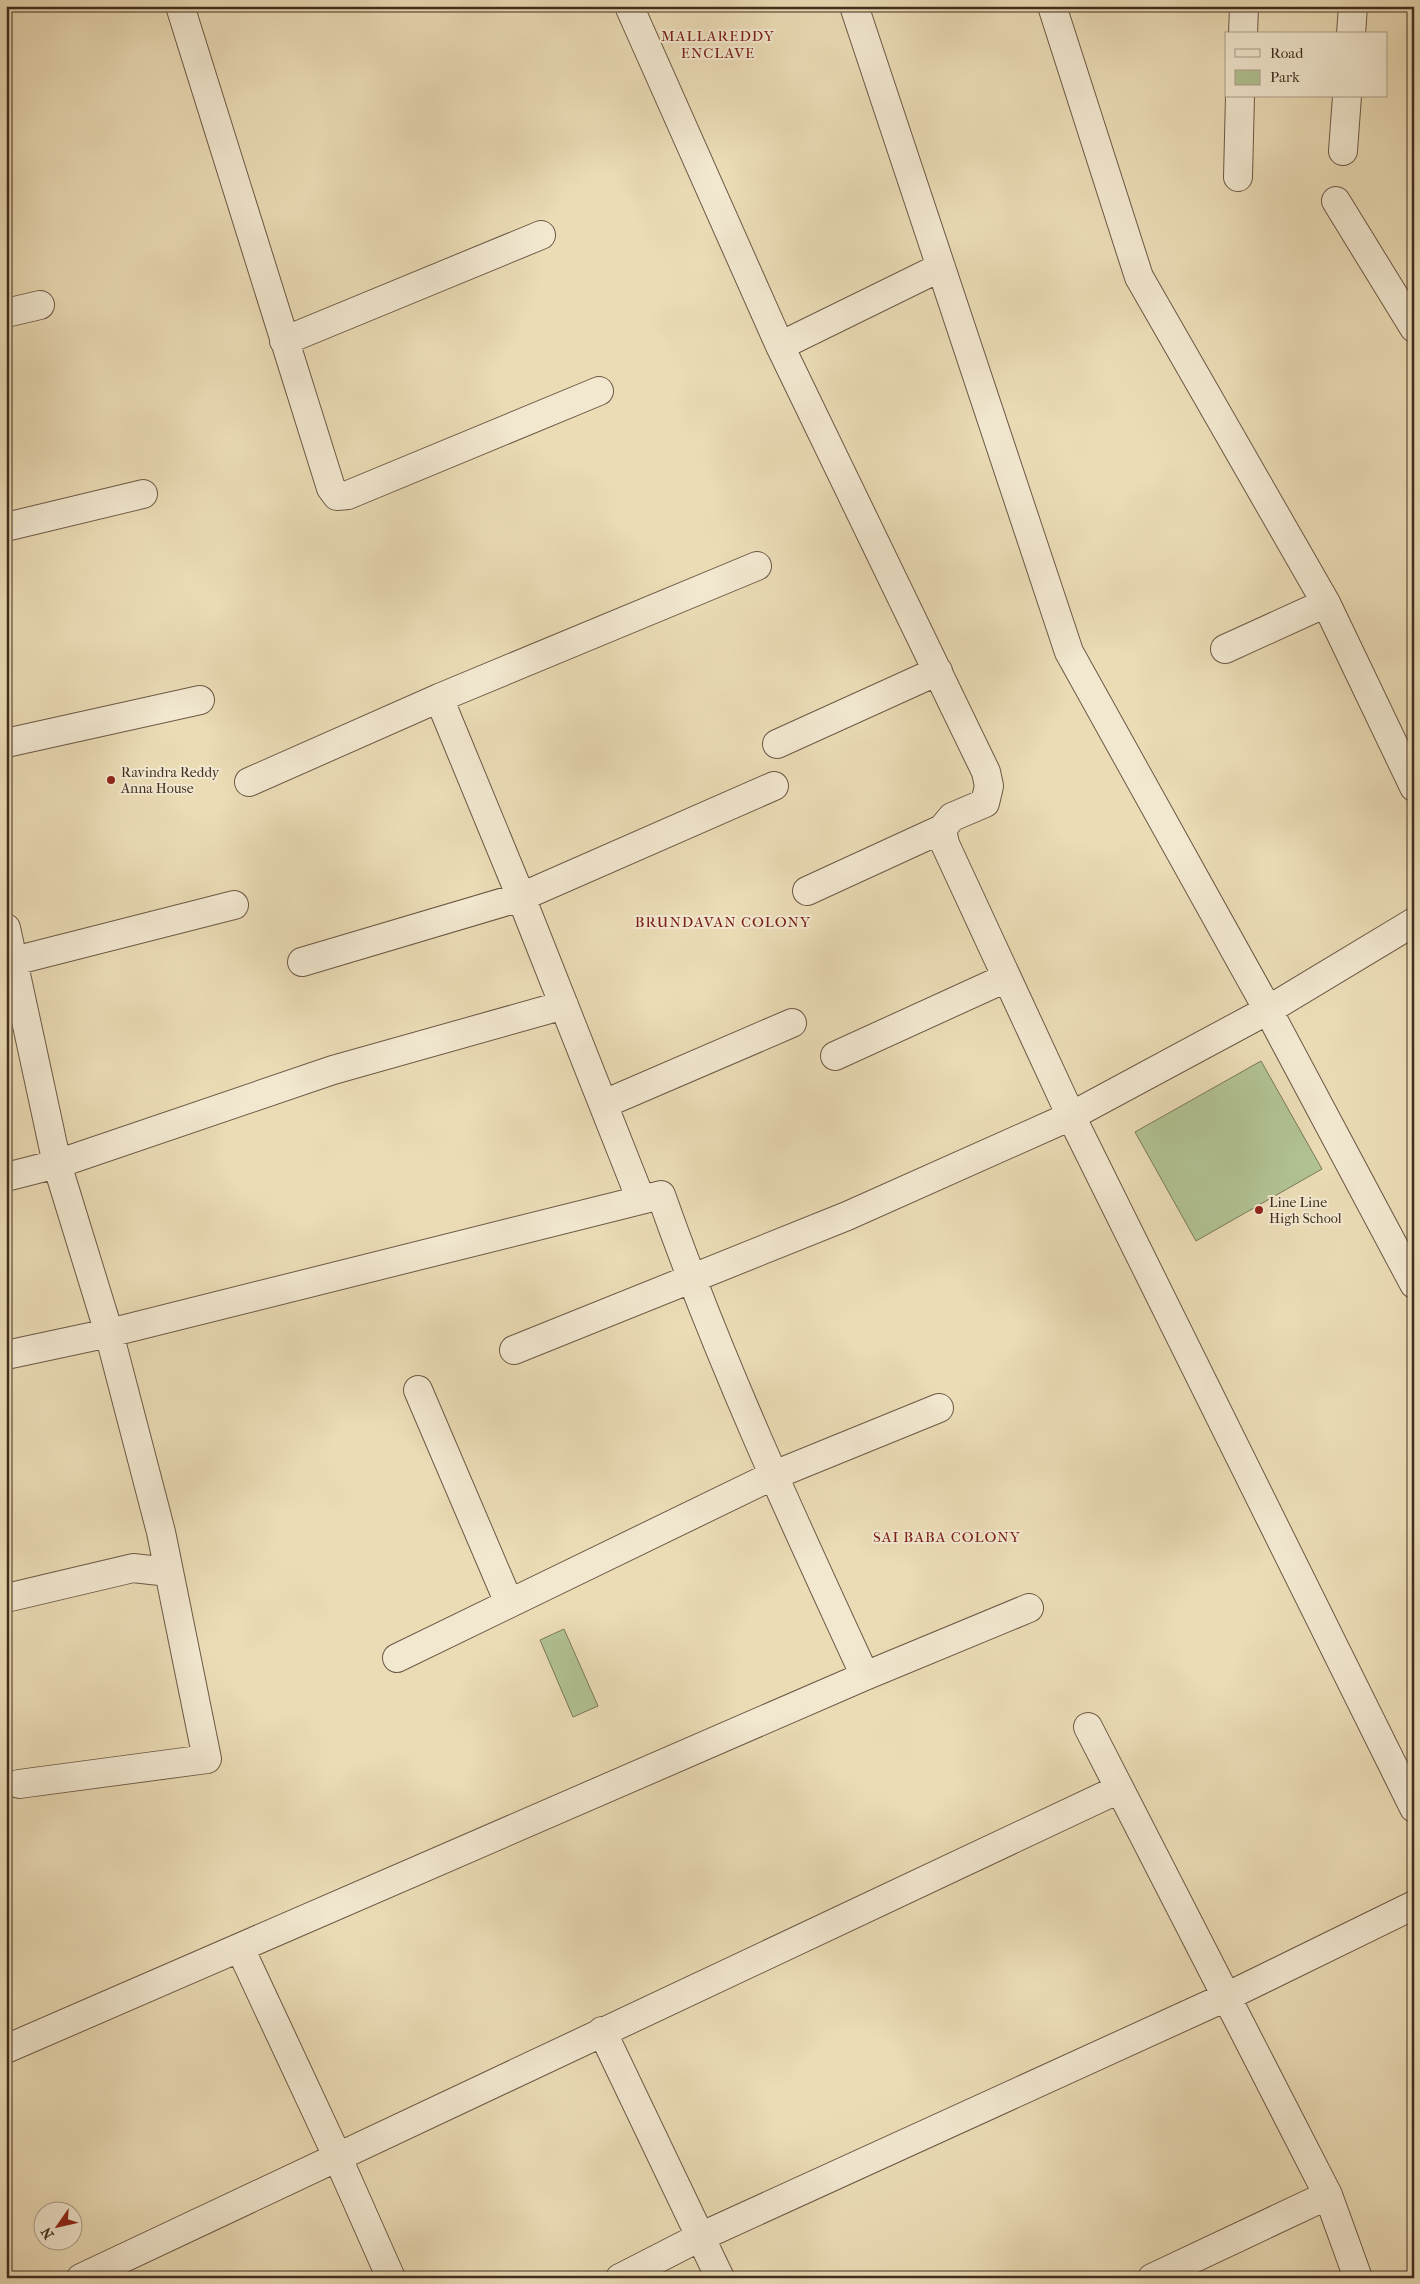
<svg xmlns="http://www.w3.org/2000/svg" width="1420" height="2284" font-family="'IM FELL French Canon',serif">
  <style>
    .green { fill: #b1c293; stroke: #797859 }
    .lines { fill: none; stroke-linecap: round; stroke-linejoin: round }
    .minor-casing { stroke: #6c5945; stroke-width: 30 }
    .minor { stroke: #f2e8d0; stroke-width: 28 }
    .poi-dot { fill: #8f2418; stroke: #f2e8d0; stroke-width: 2 }
    .labels { text-anchor: middle; stroke-width: 4; stroke-linejoin: round; paint-order: stroke }
    .poi-label { font-size: 14px; fill: #412d1f; stroke: #f2e8d0; text-anchor: start }
    .neighbourhood-label { font-size: 15px; letter-spacing: 1px; fill: #7a1f14; stroke: #f2e8d0 }
  </style>
  <rect width="100%" height="100%" fill="#ebdcb6"/>
  <filter id="stains"><feTurbulence type="fractalNoise" baseFrequency=".004" numOctaves="4"/><feColorMatrix values="0 0 0 0 .2 0 0 0 0 .09 0 0 0 0 .02 0 0 0 .5 -.17"/></filter>
  <radialGradient id="worn" r=".72"><stop offset=".6" stop-color="#630" stop-opacity="0"/><stop offset="1" stop-color="#630" stop-opacity=".3"/></radialGradient>
  <path class="green" d="M1261,1061L1322,1169L1196,1241L1135,1132Z
    M564,1629L598,1706L573,1717L540,1640Z"/>
  <g class="lines">
    <g class="minor-casing">
      <path id="minor" d="M180,6L331,488L337,496L348,495L599,391
        M629,6L780,346L986,772L989,786L985,803L952,817L942,829L807,891
        M854,6L1069,652L1268,1010L1414,1284
        M1052,6L1139,277L1326,603L1414,787
        M1243,34L1244,6
        M1351,34L1353,6
        M1343,151L1347,96
        M1238,177L1240,96
        M1336,201L1414,328
        M6,313L40,305
        M284,341L541,235
        M780,346L941,267
        M6,527L143,494
        M1225,649L1326,603
        M439,698L521,897L641,1200
        M6,743L200,700
        M777,744L938,671
        M249,782L439,698L757,566
        M942,829L945,844L1071,1116L1414,1808
        M6,928L57,1164L109,1333L161,1532L207,1759L19,1784
        M302,962L521,897L774,786
        M6,963L234,905
        M835,1056L1006,978
        M604,1104L792,1023
        M6,1177L57,1164L333,1070L564,1005
        M514,1350L847,1216L1071,1116L1268,1010L1414,922
        M6,1355L109,1333L661,1195C719,1360 792,1518 865,1676
        M418,1390L509,1603
        M6,1598L133,1568L169,1572
        M397,1658L772,1476L939,1408
        M1088,1727L1328,2195L1358,2278
        M240,1948L337,2156L391,2278
        M602,2031L720,2278
        M6,2049L865,1676L1029,1608
        M81,2278L1119,1789
        M620,2278L700,2237L1226,1997L1414,1905
        M1152,2278L1328,2195"/>
    </g>
    <use href="#minor" class="minor"/>
  </g>
  <g class="poi-dot">
    <circle cx="111" cy="780" r="5"/>
    <circle cx="1259" cy="1210" r="5"/>
  </g>
  <g class="labels">
    <g class="poi-label">
      <text x="121" y="777">Ravindra Reddy<tspan x="121" dy="16">Anna House</tspan></text>
      <text x="1269" y="1207">Line Line<tspan x="1269" dy="16">High School</tspan></text>
    </g>
    <g class="neighbourhood-label">
      <text x="718" y="41">MALLAREDDY<tspan x="718" dy="17">ENCLAVE</tspan></text>
      <text x="723" y="927">BRUNDAVAN COLONY</text>
      <text x="947" y="1542">SAI BABA COLONY</text>
    </g>
  </g>
  <rect width="1420" height="2284" fill="none" stroke="#ebdcb6" stroke-width="25"/>
  <rect x="8" y="8" width="1405" height="2269" fill="none" stroke="#412d1f" stroke-width="2.5"/>
  <rect x="12" y="12" width="1395" height="2259" fill="none" stroke="#412d1f"/>
  <rect x="1225" y="32" width="162" height="65" fill="#f2e8d0" stroke="#ab9d89"/>
  <rect x="1235" y="49" width="25" height="8" fill="#f2e8d0" stroke="#ab9d89"/>
  <text x="1270" y="58" font-size="15" fill="#412d1f">Road</text>
  <rect x="1235" y="70" width="25" height="15" fill="#b1c293" stroke="#ab9d89"/>
  <text x="1270" y="82" font-size="15" fill="#412d1f">Park</text>
  <g transform="translate(58 2226) rotate(236)"><circle r="24" fill="#f2e8d0" stroke="#ab9d89"/>
  <path d="M0-4L9 19L0 12L-9 19Z" fill="#8f2418"/>
  <text y="-8" font-size="14" font-weight="bold" text-anchor="middle" fill="#412d1f">N</text>
  </g>
  <rect width="100%" height="100%" filter="url(#stains)"/>
  <rect width="100%" height="100%" fill="url(#worn)"/>
</svg>
